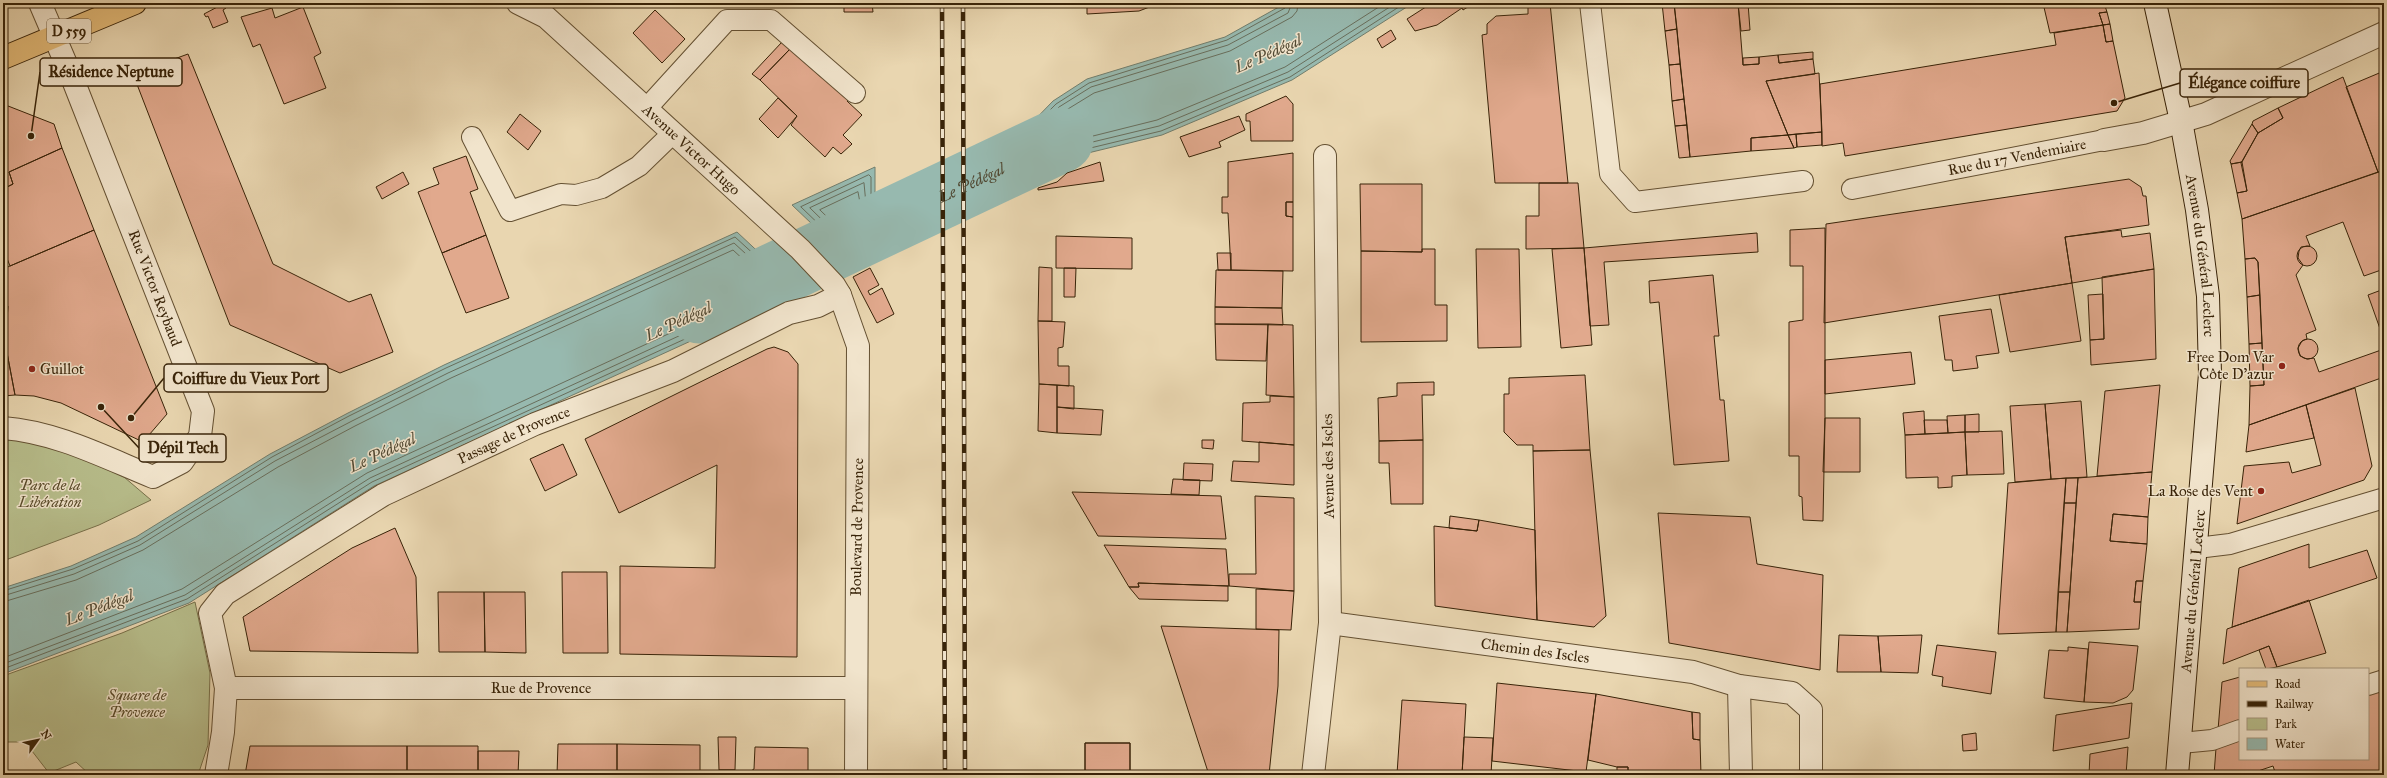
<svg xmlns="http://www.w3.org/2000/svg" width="2387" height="778" font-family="'IM FELL Great Primer',serif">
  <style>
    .green { fill: #b7bd8b; stroke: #78704a }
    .water { fill: #97b9af; stroke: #717d6c }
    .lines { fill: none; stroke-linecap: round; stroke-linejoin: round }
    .shore { stroke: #686e5c; stroke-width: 1 }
    .river { stroke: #97b9af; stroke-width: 65 }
    .building { fill: #e1a98d; stroke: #382308 }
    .lane-casing { stroke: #645032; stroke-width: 22 }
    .street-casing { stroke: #645032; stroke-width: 24 }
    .secondary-casing { stroke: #382308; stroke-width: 24 }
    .primary-casing { stroke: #382308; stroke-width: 24 }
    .lane { stroke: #f1e4cc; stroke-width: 20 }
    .street { stroke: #f1e4cc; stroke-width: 22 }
    .secondary { stroke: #f1e4cc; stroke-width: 22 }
    .primary { stroke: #e4bb78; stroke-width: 22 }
    .rail-casing { stroke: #382308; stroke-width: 4.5 }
    .rail { stroke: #f1e4cc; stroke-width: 3; stroke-dasharray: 9; stroke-linecap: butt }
    .poi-dot { fill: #8f2418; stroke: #f1e4cc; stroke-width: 1.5 }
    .labels { text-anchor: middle; stroke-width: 3; stroke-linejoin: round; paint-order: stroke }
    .shield { fill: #f1e4cc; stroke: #705d43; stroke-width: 1 }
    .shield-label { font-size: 14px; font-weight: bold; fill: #382308 }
    .street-label { font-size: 15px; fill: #382308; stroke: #f1e4cc }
    .poi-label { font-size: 15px; fill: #382308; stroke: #f1e4cc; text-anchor: end }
    .park-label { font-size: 15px; font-style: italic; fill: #584a29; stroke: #f1e4cc }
    .water-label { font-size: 16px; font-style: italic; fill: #504832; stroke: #f1e4cc }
    .leader { fill: none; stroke: #382308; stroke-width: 1.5 }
    .callout-dot { fill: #382308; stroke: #f1e4cc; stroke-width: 1.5 }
    .callout { fill: #f1e4cc; stroke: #382308; stroke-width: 1.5 }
    .callout-label { font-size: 16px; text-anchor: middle; font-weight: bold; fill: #382308 }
  </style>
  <rect width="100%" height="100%" fill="#e9d6b0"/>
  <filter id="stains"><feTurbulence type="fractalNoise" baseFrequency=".005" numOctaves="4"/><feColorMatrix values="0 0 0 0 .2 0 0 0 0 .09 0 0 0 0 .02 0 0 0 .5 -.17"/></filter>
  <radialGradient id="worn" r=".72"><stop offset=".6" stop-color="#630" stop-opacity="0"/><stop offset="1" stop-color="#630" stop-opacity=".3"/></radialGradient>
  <path class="green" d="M11,438L81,456L124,477L151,500L99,525L3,561V439Z
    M195,602L210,673L208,745L198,775H90L76,762L49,773L25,742H3V676L122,633Z"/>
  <path class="water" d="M1286,3H1413L1292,80L1162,135L1055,161L981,203L978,153L1019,136L1053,101L1087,79L1225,37Z
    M875,167V202L924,177V227L854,264L792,205Z
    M737,232L800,291L374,486L189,603L3,674V588L71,566L136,537L270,454L348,413L444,365Z"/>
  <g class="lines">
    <path class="shore" d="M1287,3L1285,8L1227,40L1089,83L1056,104L1021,139L983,155L985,194L988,195L1053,157L1161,131L1290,77L1405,3
      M1292,3L1288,13L1228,45L1091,87L1059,107L1024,143L988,158L989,186L992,187L1051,152L1159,126L1288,72L1396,3
      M1298,3L1297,11L1292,17L1230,51L1094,93L1063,112L1028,148L995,162V176H998L1049,147L1157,120L1285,67L1385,3
      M869,175L871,177V202L874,206L919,186L920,223L854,258L801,207Z
      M864,183L866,204L873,211L879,210L914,194L915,220L855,252L810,208Z
      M858,192L861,208L868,215L881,216L907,204L909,217L856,245L820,210Z
      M3,591L73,569L138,541L272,457L349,416L446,368L735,237L791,288L790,291L372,482L187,599L3,669
      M3,596L74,574L140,545L275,461L352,421L448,373L734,243L782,287L781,289L370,478L185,595L3,664
      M3,602L76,580L143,550L278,467L355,426L451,378L733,250L771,285L770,287L367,473L182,589L3,658"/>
    <path class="river" id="s1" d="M699,311L1061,140"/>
  </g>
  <path class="building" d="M844,3H872L873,12H844Z
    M1087,3H1160L1139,11L1087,14Z
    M1432,3H1474L1463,10L1462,8L1437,25L1415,31L1407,19Z
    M1537,3H1550L1568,183H1495L1482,35L1487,34V24L1496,16L1528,14V5Z
    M1662,3H1674L1677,29L1665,31Z
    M1674,3H1738L1743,65L1759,64V57L1778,55L1779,63L1813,59L1815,74L1766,81L1788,135L1751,138V151L1690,157Z
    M1738,3H1748L1750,30L1741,31Z
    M2043,3H2104L2107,12L2099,13L2103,25L2050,33Z
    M223,4L226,8L223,10L228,22L213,28L208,16L206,17L204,14Z
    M303,7L321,53L314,57L326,88L284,104L260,44L253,47L241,17L272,8L275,18Z
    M655,10L685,39L662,63L633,33Z
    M2107,12L2110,24L2103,25L2099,13Z
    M2110,24L2113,41L2106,42L2103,25Z
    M2103,25L2106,42L2113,41L2125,98L2117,111L1845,156L1843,143L1822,146L1820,84L2056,45L2054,33Z
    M1677,29L1680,64L1669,65L1665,31Z
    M1391,30L1396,39L1382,48L1377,39Z
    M782,42L790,49L760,80L752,74Z
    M790,49L822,78L828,75L855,93L847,101L862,115L843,135L852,144L841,154L833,147L825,157L791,125L797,116L760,80Z
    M1813,52V59L1779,63L1778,55Z
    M188,54L273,264L349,302L371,294L393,352L340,373L230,325L133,74Z
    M1759,57V64L1743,65V58Z
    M1680,64L1684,99L1672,101L1669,65Z
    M2384,71V171L2378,172L2346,87Z
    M1819,73L1822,132L1788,135L1766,81Z
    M2343,77L2378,172L2242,219L2237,193L2247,191L2241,163L2258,133L2283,118L2278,108Z
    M1286,96L1293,104V141H1251L1250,121H1246V114Z
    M778,98L797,116L778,138L759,119Z
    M1684,99L1687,125L1675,126L1672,101Z
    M3,104L54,124L62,148L9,172L13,184L3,189Z
    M2278,108L2283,118L2258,133L2252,124L2253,121Z
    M520,114L541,131L528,150L507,132Z
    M1239,116L1245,130L1219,142L1221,147L1189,157L1180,137Z
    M2252,124L2258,133L2242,162L2231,164L2230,161Z
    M1687,125L1690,157L1679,158L1675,126Z
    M1822,132V145L1797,147L1796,134Z
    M1796,134L1797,147L1794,148L1788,135Z
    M1788,135L1794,148L1751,151V138Z
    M62,148L94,230L10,266L3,248V189L13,184L9,172Z
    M1293,153V202H1286V216L1293,217V271L1231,270L1228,213H1222V197H1228V162Z
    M466,156L478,189L470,192L486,235L442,253L418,192L439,184L433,168Z
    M1100,162L1104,181L1038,190V188L1057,182L1067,173Z
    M2242,162L2247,191L2237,193L2231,164Z
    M403,172L409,184L382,199L376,187Z
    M2379,172L2384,184V269L2364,276L2343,222L2306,236L2310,246L2301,247L2299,251L2298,258L2303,265L2296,275L2316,330L2306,334L2307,339L2302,341L2298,348L2300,356L2307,359L2314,358L2319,372L2384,349V377L2249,425L2250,386L2264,385L2258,262L2255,258L2245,259L2242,219Z
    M2129,179L2141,187L2143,196H2146L2149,225L2065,237L2072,283L1824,323L1826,224Z
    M1539,183H1578L1584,248L1526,249V216H1539Z
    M1360,184H1422V252L1361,251Z
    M1286,202H1293V217L1286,216Z
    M1825,228V418L1823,521L1803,520L1802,497L1799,496V456H1789V322L1803,320V266H1790V230Z
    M94,230L167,414L143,442L61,403L34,396L15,395L5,342L8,307L3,296V269Z
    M2121,230L2122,237L2150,233L2154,269L2072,283L2065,237Z
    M1757,233L1758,252L1604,262L1609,325L1590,326L1584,248Z
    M486,235L509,298L466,313L442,253Z
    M1056,236L1132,238V269L1056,268Z
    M2297 256a10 10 0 1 1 20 0a10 10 0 1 1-20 0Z
    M1584,248L1592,345L1561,348L1552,249Z
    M1422,249H1435V305H1447V341L1361,342V251L1422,252Z
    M1476,249H1519L1521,347L1478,348Z
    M1217,253H1231V270H1218Z
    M2255,258L2258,262L2260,295L2247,297L2245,259Z
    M1039,267L1052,268V321H1038Z
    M870,268L879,285L868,291L870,295L882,288L894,314L877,323L853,277Z
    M1064,268H1076L1075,297H1064Z
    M2154,269L2156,359L2091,365L2090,340L2104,339L2102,277Z
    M1216,270L1283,271L1282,308L1215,307Z
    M1713,275L1719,336H1714L1720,400H1724L1729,461L1674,465L1659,302L1650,303L1649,281Z
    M2072,283L2081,341L2010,352L1999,295Z
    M2384,289V340L2368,295Z
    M2103,294L2104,339L2090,340L2088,295Z
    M2260,295L2262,343L2249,344L2247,297Z
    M3,296L8,307L3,309Z
    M1215,307L1282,308L1283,325L1215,324Z
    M1991,309L1999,353L1976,356L1978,368L1953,371L1952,360H1945L1939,316Z
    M1038,321L1065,322L1063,347L1058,348V366H1069V386L1039,384Z
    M1215,324H1268L1266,361L1216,360Z
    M1268,324L1293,325L1294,397L1266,395Z
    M2298 349a10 10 0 1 1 20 0a10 10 0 1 1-20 0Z
    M5,342L15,395L3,396Z
    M2262,343L2264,385L2250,386L2249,344Z
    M774,347L788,352L798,364L797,657L620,654V566L715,568L717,465L619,513L585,439L767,349Z
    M1911,352L1915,384L1825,394V360Z
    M1585,375L1590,450L1533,451V445H1517L1504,432V394H1509V378Z
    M1434,382V395H1422L1423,440L1379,441L1378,398L1397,396V383Z
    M1039,384L1057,385V433L1038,431Z
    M1057,385L1074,386V409L1057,407Z
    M2160,385L2152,472L2097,476L2105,391Z
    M2355,388L2372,466L2364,480L2237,524L2244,466L2289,462L2292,473L2321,465L2306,405Z
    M1270,396L1294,397V445L1242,441L1243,403L1270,402Z
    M2081,401L2087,477L2051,479L2045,404Z
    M2045,404L2051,479L2015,482L2010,406Z
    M2306,405L2314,438L2246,452L2249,425Z
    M1057,407L1103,410L1101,435L1057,433Z
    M1924,411L1925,434L1905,435L1903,413Z
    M1979,414V432H1965V415Z
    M1965,415V432L1948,433L1947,416Z
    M1825,418H1860V472H1823Z
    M1924,420H1947L1948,433L1925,434Z
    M2002,431L2004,474L1967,475L1965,432Z
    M1965,432L1967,475L1952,476V487L1938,488V477L1906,478L1905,435Z
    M1202,440H1214L1213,449L1202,448Z
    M1423,440V504H1391L1389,463H1379V441Z
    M1259,442L1294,445V485L1231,481L1233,461L1259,462Z
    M563,444L577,475L545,491L530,459Z
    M1590,450L1606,616L1594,627L1537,620L1533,451Z
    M1184,463L1213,464L1212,481L1183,480Z
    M2152,472L2148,517L2113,514L2110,541L2147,544L2143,581H2136L2134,602H2141L2139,629L2067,632L2078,478Z
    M2066,478L2056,632L1998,634L2008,483Z
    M2066,478H2078L2076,503H2064Z
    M1173,479L1200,480L1199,495L1171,494Z
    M1072,492L1221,496L1226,539L1098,536Z
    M1255,496L1294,498V591L1229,586V574H1256Z
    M2064,503H2076L2070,592H2058Z
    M1658,513L1750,517L1757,564L1823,575L1820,670L1669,643Z
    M2113,514L2148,517L2147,544L2110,541Z
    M1450,516L1479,520L1477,531L1449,528Z
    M1479,520L1535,530L1537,620L1435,606L1434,526L1477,531Z
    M395,528L416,577L418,653L250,651L243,617L352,548Z
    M2309,544V568L2367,550L2377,578L2232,627L2239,568Z
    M1104,545L1226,549L1229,586L1138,583L1139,587H1129Z
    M562,572H607L608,653H563Z
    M2136,581H2143L2141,602H2134Z
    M1138,583L1228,586V601L1139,599L1129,587H1139Z
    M1256,589L1294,591L1291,630L1256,629Z
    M438,592H484L485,652H439Z
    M484,592H525L526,653L485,652Z
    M2058,592H2070L2067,632H2056Z
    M2309,600L2326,653L2277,667L2269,646L2223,664L2227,629Z
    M1161,626L1279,630L1278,686L1269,775H1209Z
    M1839,635L1878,636L1881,672H1837Z
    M1922,635L1918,673L1881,672L1878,636Z
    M2089,642L2138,646L2133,690L2127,697L2113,703L2084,702Z
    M1937,645L1996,652L1991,694L1942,686L1943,677L1932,675Z
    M2269,646L2277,667L2266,669L2259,650Z
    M2068,647L2088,649L2084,702L2044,698L2049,650L2068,651Z
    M2240,677V722L2218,730L2222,682Z
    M1497,683L1596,694L1586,772L1492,761Z
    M2384,689V775H2276L2273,766L2246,775H2214L2216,748L2240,740V759H2368V694Z
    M1596,694L1692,712L1693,739L1700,740L1701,775H1628V767H1617L1588,760Z
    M1402,700L1466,704L1462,775L1397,774Z
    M2132,703L2129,738L2053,751L2056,715Z
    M1692,712L1700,713V740L1693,739Z
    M1976,733L1977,750L1963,751L1962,735Z
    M718,737H736L735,770H719Z
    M1464,737L1493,738L1491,775H1462Z
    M1085,743H1130V775H1085Z
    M1085,743H1130V775H1085Z
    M558,744H617V775H557Z
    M617,744L700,745V775H617Z
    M250,746H407V775H245Z
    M407,746H478V775H407Z
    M755,747L808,748V775H776V771H751L754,769Z
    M2128,747L2126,775H2089L2090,754Z
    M478,751H519L518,775H478Z
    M1617,767H1628V775H1617Z
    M719,770H735V775H719Z
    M751,771H776V775H751Z"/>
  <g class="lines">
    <g class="lane-casing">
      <g id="lane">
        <path d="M1590,3L1610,174L1635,202L1803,181"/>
        <path d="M646,109L727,20H771L855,93"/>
        <path d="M472,137L510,211L561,194L576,195L602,188L639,166L673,133"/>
        <path id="s2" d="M1852,189L2104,140"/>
        <path d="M2197,548L2230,544L2381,499"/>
        <path d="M2368,685L2384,680"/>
        <path d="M2181,743L2212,740L2240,730"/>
      </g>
    </g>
    <g class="street-casing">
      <g id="street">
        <path id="s3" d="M518,3L546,17L800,249L834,285L840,295L858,346L856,775"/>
        <path d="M2104,140L2143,133L2206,114L2384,33"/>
        <path d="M3,428C56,432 104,457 153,477L182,462L200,436L203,411L73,80L40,3"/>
        <path id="s4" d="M1330,623L1693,672L1739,686L1792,693L1811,710V775"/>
        <path d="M1739,686L1741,775"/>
        <path id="s5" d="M226,688H855"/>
        <path id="s6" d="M216,775L223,732L226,688L210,613L225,594L383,495L535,424L673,371L789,313L818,306L840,295"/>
        <path d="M1313,775L1330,623L1325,156"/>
      </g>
    </g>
    <g class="secondary-casing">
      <g id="secondary">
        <path id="s7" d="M2155,3L2181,121L2197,210L2208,296L2210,374L2177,775"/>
      </g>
    </g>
    <g class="primary-casing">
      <path id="primary" d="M3,58L135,3"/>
    </g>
    <use href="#lane" class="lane"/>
    <use href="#street" class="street"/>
    <use href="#secondary" class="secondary"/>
    <use href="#primary" class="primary"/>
    <g class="rail-casing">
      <path id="rail" d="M942,3L945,775
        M963,3L965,775"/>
    </g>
    <use href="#rail" class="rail"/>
  </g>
  <g class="poi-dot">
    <circle cx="2282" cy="366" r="4"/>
    <circle cx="32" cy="369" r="4"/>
    <circle cx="2261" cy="491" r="4"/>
  </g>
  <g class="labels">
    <rect class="shield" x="47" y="19" width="44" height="24" rx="3"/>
    <g class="shield-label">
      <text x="69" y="36">D 559</text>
    </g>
    <g class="street-label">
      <text dy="5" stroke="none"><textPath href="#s3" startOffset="228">Avenue Victor Hugo</textPath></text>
      <text dy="5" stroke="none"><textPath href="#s2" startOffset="168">Rue du 17 Vendemiaire</textPath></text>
      <text dy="5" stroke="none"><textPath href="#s7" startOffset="257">Avenue du Général Leclerc</textPath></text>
      <text transform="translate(155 288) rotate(69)" y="5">Rue Victor Reybaud</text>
      <text dy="5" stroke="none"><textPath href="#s6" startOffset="519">Passage de Provence</textPath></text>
      <text transform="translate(1328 466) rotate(-91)" y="5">Avenue des Iscles</text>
      <text transform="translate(857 527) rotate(-89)" y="5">Boulevard de Provence</text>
      <text transform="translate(2193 591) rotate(-85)" y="5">Avenue du Général Leclerc</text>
      <text dy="5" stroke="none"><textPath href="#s4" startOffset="207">Chemin des Iscles</textPath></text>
      <text dy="5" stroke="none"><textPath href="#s5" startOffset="315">Rue de Provence</textPath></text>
    </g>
    <g class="poi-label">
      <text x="2274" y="362">Free Dom Var<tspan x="2274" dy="17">Côte D'azur</tspan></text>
      <text x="40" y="374" text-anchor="start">Guillot</text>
      <text x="2253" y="496">La Rose des Vent</text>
    </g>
    <g class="park-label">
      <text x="50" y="490">Parc de la<tspan x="50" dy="17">Libération</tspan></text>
      <text x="137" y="700">Square de<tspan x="137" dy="17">Provence</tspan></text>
    </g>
    <g class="water-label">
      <text transform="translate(1268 53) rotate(-24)" y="6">Le Pédégal</text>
      <text dy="6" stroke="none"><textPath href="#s1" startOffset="301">Le Pédégal</textPath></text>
      <text transform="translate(678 321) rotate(-25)" y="6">Le Pédégal</text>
      <text transform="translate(382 452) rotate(-25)" y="6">Le Pédégal</text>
      <text transform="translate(99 607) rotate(-21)" y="6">Le Pédégal</text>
    </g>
  </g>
  <path class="leader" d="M31 136L40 72M2114 103L2180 83M131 418L164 378M101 407L139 448"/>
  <g class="callout-dot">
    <circle cx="31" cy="136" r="4"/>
    <circle cx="2114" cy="103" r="4"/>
    <circle cx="131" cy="418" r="4"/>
    <circle cx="101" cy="407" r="4"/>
  </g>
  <g class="callout">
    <rect x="40" y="58" width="142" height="28" rx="4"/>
    <rect x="2180" y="69" width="128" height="28" rx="4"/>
    <rect x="164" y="364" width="164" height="28" rx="4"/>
    <rect x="139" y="434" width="87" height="28" rx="4"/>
  </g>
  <g class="callout-label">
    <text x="111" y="77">Résidence Neptune</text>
    <text x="2244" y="88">Élégance coiffure</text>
    <text x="246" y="384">Coiffure du Vieux Port</text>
    <text x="183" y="453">Dépil Tech</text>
  </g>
  <rect width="2387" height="778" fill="none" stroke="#e9d6b0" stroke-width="16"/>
  <rect x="4" y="4" width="2379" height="770" fill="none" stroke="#382308" stroke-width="2"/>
  <rect x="8" y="8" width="2371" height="762" fill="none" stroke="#382308"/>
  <rect x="2239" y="668" width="130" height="92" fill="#f1e4cc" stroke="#a7977e"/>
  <rect x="2247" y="681" width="20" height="6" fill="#e4bb78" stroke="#a7977e"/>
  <text x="2275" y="688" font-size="12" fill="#382308">Road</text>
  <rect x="2247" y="701" width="20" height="6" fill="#382308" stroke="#a7977e"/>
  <text x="2275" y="708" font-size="12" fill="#382308">Railway</text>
  <rect x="2247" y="718" width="20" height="12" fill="#b7bd8b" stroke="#a7977e"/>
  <text x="2275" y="728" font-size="12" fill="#382308">Park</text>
  <rect x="2247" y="738" width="20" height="12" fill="#97b9af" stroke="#a7977e"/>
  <text x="2275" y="748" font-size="12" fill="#382308">Water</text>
  <g transform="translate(38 740) rotate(57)" stroke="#f1e4cc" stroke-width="3" paint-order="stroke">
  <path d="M0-3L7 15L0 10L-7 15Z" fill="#382308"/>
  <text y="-6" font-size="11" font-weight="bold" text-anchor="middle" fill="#382308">N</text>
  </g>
  <rect width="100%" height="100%" filter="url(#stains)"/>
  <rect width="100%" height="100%" fill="url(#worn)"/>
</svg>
